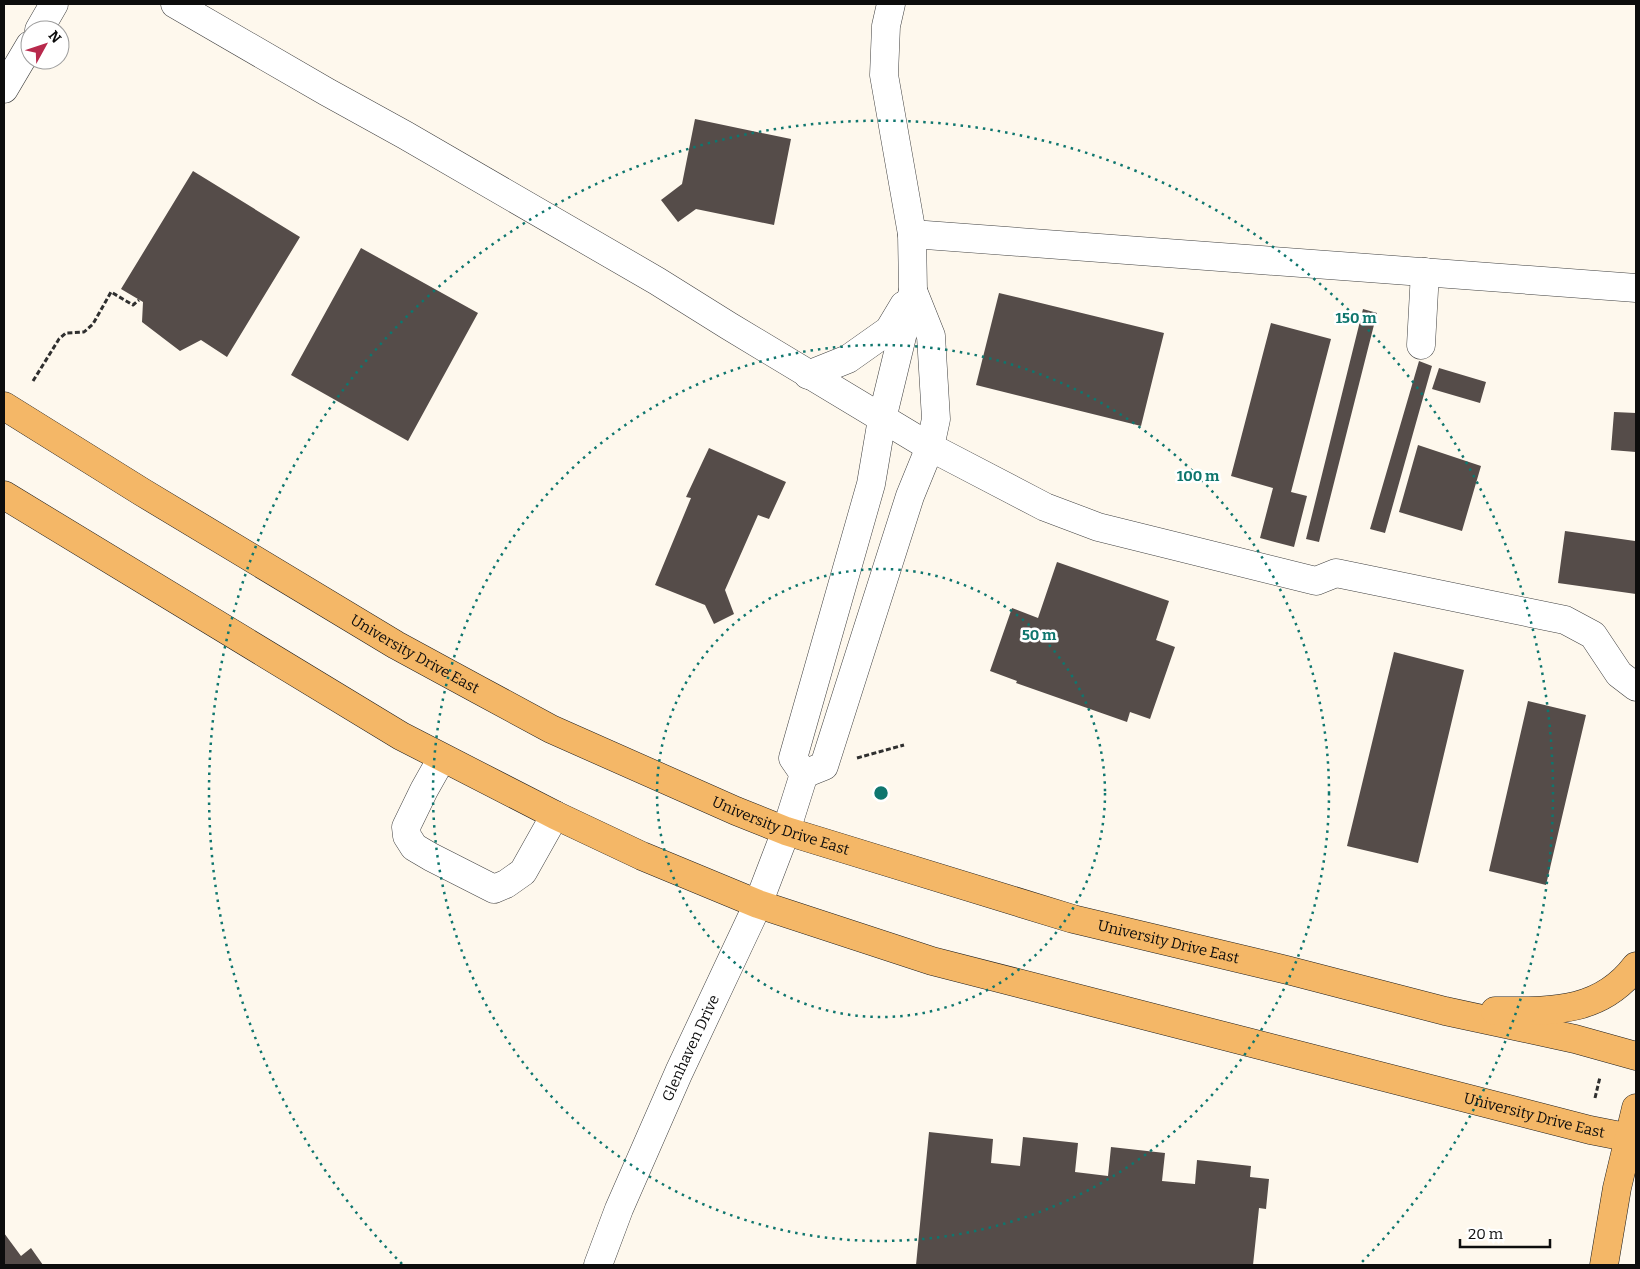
<svg xmlns="http://www.w3.org/2000/svg" width="1640" height="1269" font-family="Bitter,serif">
  <style>
    .building { fill: #554c49 }
    .lines { fill: none; stroke-linecap: round; stroke-linejoin: round }
    .minor-casing { stroke: #404040; stroke-width: 29 }
    .major-casing { stroke: #1e1e1e; stroke-width: 29 }
    .path { stroke: #2f2f2f; stroke-width: 3; stroke-dasharray: 5 2.5; stroke-linecap: butt }
    .minor { stroke: #fff; stroke-width: 28 }
    .major { stroke: #f4b767; stroke-width: 28 }
    .ring { fill: none; stroke: #0f766e; stroke-width: 2.5; stroke-dasharray: 2.5 5 }
    .labels { text-anchor: middle; stroke-width: 5; stroke-linejoin: round; paint-order: stroke }
    .street-label { font-size: 15px; fill: #0d0d0d; stroke: #fff }
    .centre { fill: #0f766e; stroke: #fff; stroke-width: 2.5 }
    .ring-label { font-size: 15px; text-anchor: middle; font-weight: bold; fill: #0f766e; stroke: #fff; stroke-width: 5; stroke-linejoin: round; paint-order: stroke }
  </style>
  <rect width="100%" height="100%" fill="#fef8ed"/>
  <path class="building" d="M695,119L791,139L774,225L696,209L678,222L661,200L682,184Z
    M193,171L300,237L227,357L201,340L180,351L142,322L143,302L121,289Z
    M361,248L478,313L408,441L291,375Z
    M999,293L1164,333L1141,426L976,385Z
    M1363,309L1377,313L1319,542L1306,539Z
    M1271,323L1331,339L1291,492L1307,496L1294,547L1260,538L1273,488L1231,476Z
    M1419,361L1432,366L1385,533L1370,529Z
    M1439,368L1486,382L1480,403L1432,389Z
    M1614,412L1636,413V452L1611,450Z
    M1418,445L1481,466L1462,531L1399,512Z
    M709,448L786,482L769,519L758,515L725,590L734,614L714,624L705,605L655,585L691,498L686,497Z
    M1565,531L1635,541L1636,594L1558,583Z
    M1057,562L1169,601L1156,640L1175,647L1150,719L1130,712L1127,722L1016,683L1017,681L990,671L1012,608L1038,618Z
    M1394,652L1464,670L1418,863L1347,846Z
    M1528,701L1586,715L1546,885L1489,871Z
    M929,1132L993,1139L991,1163L1020,1166L1023,1137L1078,1143L1075,1172L1108,1176L1111,1147L1165,1153L1162,1181L1195,1184L1197,1160L1251,1166L1250,1177L1269,1179L1266,1209L1259,1208L1253,1265H916Z
    M4,1233L21,1256L31,1248L43,1265H4Z"/>
  <g class="lines">
    <g class="minor-casing">
      <g id="minor">
        <path d="M175,4L327,92L405,135L657,281L729,326L930,447L1045,507L1098,527L1316,581L1336,573L1565,620L1593,635L1619,674L1636,687"/>
        <path d="M39,30L54,4"/>
        <path d="M4,89L30,45"/>
        <path d="M912,234L1636,288"/>
        <path d="M1421,345L1425,272"/>
        <path d="M808,375L848,359L889,330L904,305"/>
        <path d="M442,758L424,790L406,827L407,836L414,847L431,857L494,889L506,884L523,872L555,815"/>
        <path d="M804,774L793,758L871,484L882,419L913,291L912,234L884,75L886,26L891,4"/>
        <path d="M804,774L824,766L910,496L930,447L936,419L931,336L913,291"/>
        <path id="s1" d="M598,1265L619,1209L679,1072L758,904L786,831L804,774"/>
      </g>
    </g>
    <g class="major-casing">
      <g id="major">
        <path id="s2" d="M4,406L142,492L396,645L477,689L551,729L736,811L786,831L1073,919L1287,970L1445,1011L1575,1039L1636,1056"/>
        <path id="s3" d="M4,495L401,736L555,815L642,856L758,904L932,961L1590,1130L1636,1139"/>
        <path d="M1495,1011C1550,1011 1600,1014 1636,966"/>
        <path d="M1604,1265L1617,1188L1636,1108"/>
      </g>
    </g>
    <path class="path" d="M33,381L59,339L66,333L84,332L93,324L111,292L133,305L139,300
      M857,758L904,745
      M1595,1098L1600,1077"/>
    <use href="#minor" class="minor"/>
    <use href="#major" class="major"/>
  </g>
  <g class="ring">
    <circle cx="881" cy="793" r="224"/>
    <circle cx="881" cy="793" r="448"/>
    <path d="M402 1264A672 672 0 1 1 1360 1264"/>
  </g>
  <g class="labels">
    <g class="street-label">
      <text dy="5" stroke="none"><textPath href="#s2" startOffset="480">University Drive East</textPath></text>
      <text dy="5" stroke="none"><textPath href="#s2" startOffset="885">University Drive East</textPath></text>
      <text dy="5" stroke="none"><textPath href="#s2" startOffset="1290">University Drive East</textPath></text>
      <text dy="5" stroke="none"><textPath href="#s1" startOffset="236">Glenhaven Drive</textPath></text>
      <text dy="5" stroke="none"><textPath href="#s3" startOffset="1664">University Drive East</textPath></text>
    </g>
  </g>
  <circle cx="881" cy="793" r="8" class="centre"/>
  <g class="ring-label">
    <text x="1356" y="323">150 m</text>
    <text x="1198" y="481">100 m</text>
    <text x="1039" y="640">50 m</text>
  </g>
  <rect width="1640" height="1269" fill="none" stroke="#0d0d0d" stroke-width="10"/>
  <g transform="translate(45 45) rotate(50)"><circle r="24" fill="#ffffff" stroke="#9e9e9e"/>
  <path d="M0-4L9 19L0 12L-9 19Z" fill="#b8294c"/>
  <text y="-8" font-size="14" font-weight="bold" text-anchor="middle" fill="#0d0d0d">N</text>
  </g>
  <path d="M1460 1239v8h90v-8" fill="none" stroke="#0d0d0d" stroke-width="2.5"/>
  <text x="1468" y="1239" font-size="15" fill="#0d0d0d" stroke="#ffffff" stroke-width="4" paint-order="stroke">20 m</text>
</svg>
